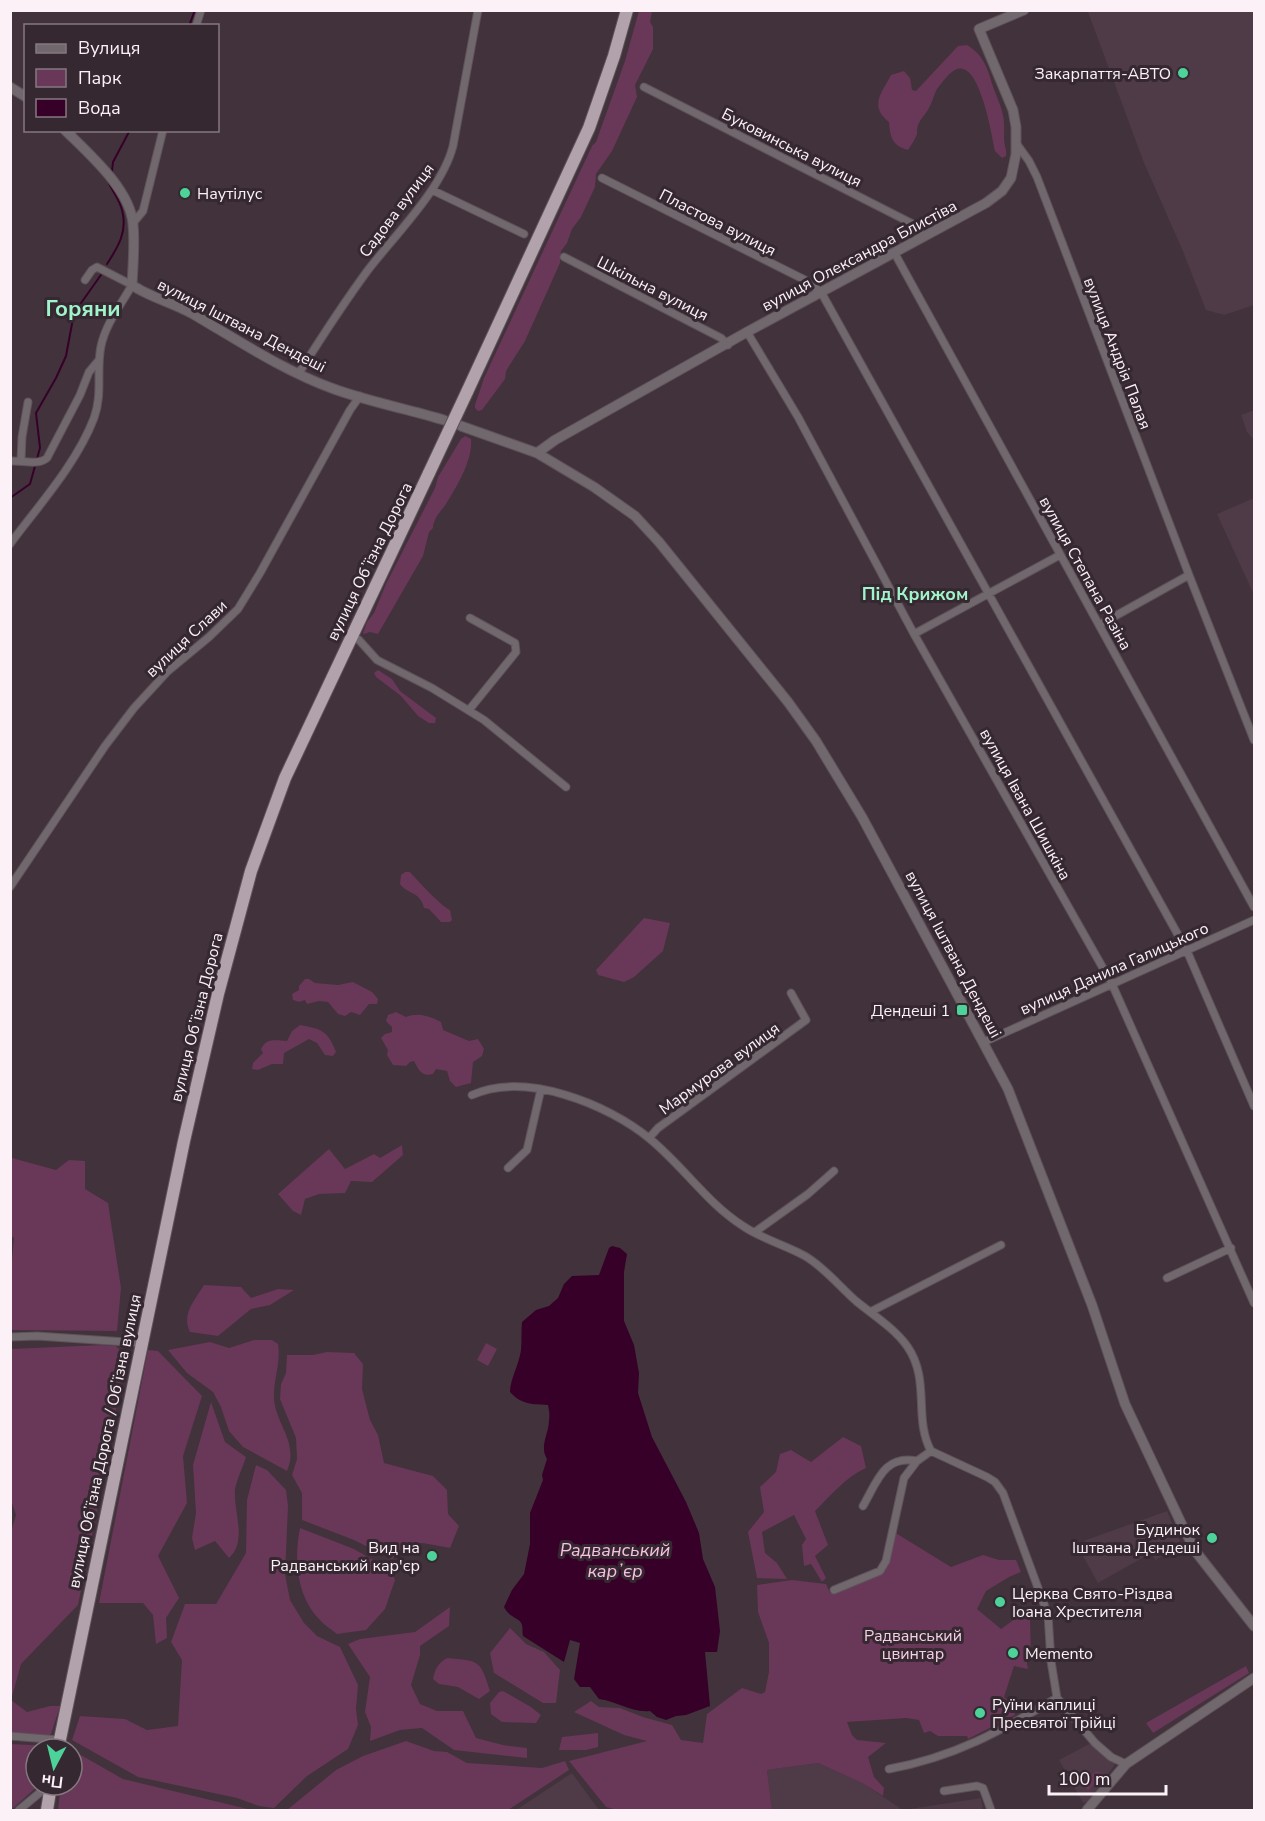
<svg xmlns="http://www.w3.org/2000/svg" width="1265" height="1821" font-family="'Nunito Sans',sans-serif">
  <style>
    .built { fill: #4f3a47 }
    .green { fill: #693758 }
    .water { fill: #360028 }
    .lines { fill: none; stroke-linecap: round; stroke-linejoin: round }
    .stream { stroke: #360028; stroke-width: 2 }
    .minor-casing { stroke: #5f5159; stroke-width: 9 }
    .tertiary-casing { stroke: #5f5159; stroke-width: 11 }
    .trunk-casing { stroke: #5f5159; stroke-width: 14 }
    .minor { stroke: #70686d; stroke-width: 7 }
    .tertiary { stroke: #70686d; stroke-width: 9 }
    .trunk { stroke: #b2a2ab; stroke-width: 12 }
    .trunk-bridge-casing { stroke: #5f5159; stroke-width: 14; stroke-linecap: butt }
    .trunk-bridge { stroke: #b2a2ab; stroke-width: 12 }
    .poi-dot { fill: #4dd39a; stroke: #362831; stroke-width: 2 }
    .labels { text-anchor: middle; stroke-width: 6; stroke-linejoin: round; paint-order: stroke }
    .poi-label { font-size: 16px; fill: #fbf1f7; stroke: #362831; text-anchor: end }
    .street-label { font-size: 16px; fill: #fbf1f7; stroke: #362831 }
    .park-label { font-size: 16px; fill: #f4cfe5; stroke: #362831 }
    .neighbourhood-label { font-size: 18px; font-weight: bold; fill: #a0f4ca; stroke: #362831 }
    .water-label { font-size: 18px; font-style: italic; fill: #f8c1e3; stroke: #362831 }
    .district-label { font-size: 22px; font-weight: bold; fill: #a0f4ca; stroke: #362831 }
  </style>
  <rect width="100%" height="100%" fill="#41323b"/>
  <path class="built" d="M1091,10L1254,11V305L1224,315L1206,310L1182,249L1144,163L1088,12Z
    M1254,410V440L1247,432L1241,415Z
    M1254,498V595L1217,514Z
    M1167,1511L1182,1546L1157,1559L1156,1561L1151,1553L1098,1583L1079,1549L1086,1540Z
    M1091,1743L1116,1763L1089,1801L1083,1803L1059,1760Z
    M818,1763L864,1784L903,1810L981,1798L983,1810H772L767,1770Z
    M572,1773L599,1810H516Z"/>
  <path class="green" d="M639,11H652L650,22L653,27V49L635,85L637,97L612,151L596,174L595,187L581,217L572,229L567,243L561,251L560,263L525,341L506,371L505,379L482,410L478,411L475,408V405L484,378L592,146L596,142L625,61Z
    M967,45C987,57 988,73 995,92C1003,112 1005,117 1004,138C1004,145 1007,150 1006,156L1002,158L995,151C992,136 980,61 957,69C949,72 942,83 937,89C934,94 933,100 930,106C927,113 921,118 918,125C917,128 917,131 917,134C915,140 911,145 908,150C893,146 890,138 889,122C869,106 881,94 891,75L904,71L910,78L912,90L916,91L958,46Z
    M465,436L471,439C473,460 457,486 446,504C441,511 433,519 433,528L429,532L423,556L378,634L370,632L364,634L363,633L367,622L374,613L386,584L435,488L438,477L461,439Z
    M378,670L392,679L400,691L436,718L435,723H429L418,716L401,696L376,677L374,673Z
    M405,872H410C417,880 442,907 450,910L452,920L450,922H441L429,909L424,908C420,891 408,895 400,884L401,875Z
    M644,918L670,923L663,951L634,977L624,982L598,975L596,970Z
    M309,979L315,983L338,985L353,982L372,992L378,999L377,1004H369L360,1015L351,1012L345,1016L338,1014L328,1002L319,1001L307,1004L305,1000L299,1002L293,1000L292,994L299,990V986L305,979Z
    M396,1012L406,1017C418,1012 430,1016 441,1022L443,1030L469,1041L478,1039L484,1049L482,1056L473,1062L471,1083L456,1087L450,1081L447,1071L436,1069L433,1074C421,1077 419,1070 414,1061L410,1062L406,1066L393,1065L387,1055L388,1050L381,1038L385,1034L392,1032V1027L386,1021L388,1015Z
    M300,1025C322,1029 328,1031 336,1052L333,1056L325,1055L317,1043L309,1039L284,1053L283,1064H272L258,1070L252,1069L253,1063L263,1053L261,1049C267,1037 277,1041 287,1041L292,1031Z
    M402,1145L403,1155L372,1182L351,1181L345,1193L319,1194L305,1199L301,1215L293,1211L278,1194L329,1149L345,1169L374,1154L380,1158Z
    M12,1158L56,1170L69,1160L85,1161V1189L108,1203L121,1288L117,1331L11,1330L10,1280L14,1238L10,1235Z
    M204,1285L241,1287L251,1298L278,1289L294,1290L270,1305L251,1309L218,1336L190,1332C181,1314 195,1300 204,1285Z
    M254,1340H272L278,1344C281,1362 274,1378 274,1395C273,1422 300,1441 287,1471L243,1447L229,1431L221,1407L213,1392L187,1373L168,1350L210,1342L229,1348Z
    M486,1343L497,1349L488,1366L477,1360Z
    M102,1345L116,1346L125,1356L110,1445L78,1605L21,1664L11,1700L27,1712L50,1706H60L51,1734L47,1736L11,1733L10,1535L16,1515L10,1497V1349Z
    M148,1350L158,1351L202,1396L183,1456L187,1503L158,1556L179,1598L166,1618L167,1638L156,1644L153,1615L143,1603H99Z
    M327,1352L354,1353L363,1364L362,1389L370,1420L378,1435L384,1463L433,1476L447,1490L448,1514L459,1526L450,1548C419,1543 417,1537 392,1559L354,1540L302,1520V1493L292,1475L297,1459L296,1438L280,1399L281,1384L286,1373L287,1355H313Z
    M211,1402L225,1442L246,1457C243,1467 237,1479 235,1489C233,1512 248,1540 229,1558L215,1541L195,1550L192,1538L196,1513L193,1465Z
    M843,1437L861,1446L866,1468C846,1477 831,1495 815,1511L828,1545L815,1556L826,1578L822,1582L811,1564L804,1566L802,1545L806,1539L794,1515L762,1532L765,1553L777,1563L787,1579L757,1578L748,1532L764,1512L760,1487L776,1472L780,1454L791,1450L811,1462Z
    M256,1465L267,1470L286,1490L288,1506L285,1574L290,1600L304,1623L317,1636L340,1647L358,1685L356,1709L358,1725L348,1749L307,1776L274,1808L259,1806L237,1798L138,1777L72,1740L80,1716L125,1719L147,1730L178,1726L182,1660L171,1642L185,1604H216L246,1553L247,1500Z
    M300,1528L354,1549L392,1571L395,1580L385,1609L366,1630L337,1634C331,1629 324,1625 319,1619C296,1595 294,1558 300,1528Z
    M894,1532L951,1567L983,1555L999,1560H1016L1021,1572L1009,1577L986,1591L977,1609L1001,1629L1023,1613L1027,1619L1030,1620L1031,1655L1026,1658L1028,1669L1014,1666L1004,1697L1013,1705L1015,1715L968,1739L967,1736H938L930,1731L924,1733L919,1720L906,1718L847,1722L852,1735L857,1740L886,1743L868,1757L874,1777L884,1788L883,1796L864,1784L818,1763L767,1770L772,1810H617L606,1807L569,1761L647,1741L624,1735L574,1712L591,1701L599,1707L620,1708L643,1717L672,1725L681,1740L703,1743L707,1714L742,1688L761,1694L765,1692L769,1672V1643L758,1612L757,1585L792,1580L826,1584L830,1593L885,1571Z
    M450,1607L449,1626L420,1646V1655L411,1685L420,1704L437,1711H463L476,1738L503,1745L527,1748V1758L454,1750L422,1728L400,1730L370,1741L371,1727L365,1712L370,1677L348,1644L360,1639L415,1632Z
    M510,1628L526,1644L544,1652L560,1670L556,1703H543L494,1673L490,1653Z
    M447,1658C479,1661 480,1659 490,1691L479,1699L458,1687L439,1684L433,1679C435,1669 438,1663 447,1658Z
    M1246,1666L1249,1673L1153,1733L1146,1723Z
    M503,1691L531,1707L541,1715L536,1723L502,1722L491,1714L490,1703L499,1692Z
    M598,1733V1747L586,1750H559L562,1737Z
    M406,1741L434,1751L447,1752L467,1763L542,1768L565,1761L569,1770L508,1810H287L336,1770L363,1756Z
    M11,1744L50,1746L49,1749H36V1785H39L11,1810Z
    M72,1750L123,1779L252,1810H58L61,1785H72Z
    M1096,1771L1103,1773L1088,1791L1082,1781Z"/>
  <path class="water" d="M612,1246L620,1248L627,1254L624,1272V1321L634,1345L639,1373L638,1393L652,1437L686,1502L699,1533L703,1559L715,1587L720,1631L717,1652H705L710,1706L686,1715L676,1716L666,1720L657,1717L650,1711C631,1713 617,1701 599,1699L590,1687H580L574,1679L580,1643L570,1640L564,1662L523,1636C522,1632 523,1629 522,1625C521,1618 509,1618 504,1607L512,1590L524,1574L530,1544V1513L543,1480L542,1475L547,1459C539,1446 549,1434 549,1420C550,1416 549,1410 548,1405C532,1404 522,1405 510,1392C510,1379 519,1365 521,1350C522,1341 521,1331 522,1322L536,1310L549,1306L558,1298L564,1284L572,1276L599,1275L609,1248Z"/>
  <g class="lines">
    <path class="stream" d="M189,26L195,10
      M112,171L113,162L130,130
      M107,264C118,247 128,231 122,210C120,201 113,192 109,183
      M10,498L30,484L40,448L36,413L56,378L66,356L74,313L103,272"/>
    <g class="minor-casing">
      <path id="minor" d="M196,26L201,10
        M644,87L911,223L918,229L922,237
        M1016,143L1029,161L1037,177L1189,575L1254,740
        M602,178L805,280L821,292L1187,951L1254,1106
        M432,190L524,234
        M133,223L143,211L163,130
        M894,252L1254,907
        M564,257L721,338L728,345
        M747,332L798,417L914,634L1112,984L1254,1303
        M299,373C321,338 343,304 368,270C395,235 442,189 453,146L478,10
        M21,460L22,437L28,402
        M10,461C22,460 38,466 47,458L80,395L89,372L99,360
        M10,544C39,505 77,463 94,418C103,394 96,370 101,346C106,323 121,305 132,285L97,267L92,270L85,280
        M1099,625L1189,575
        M914,634L1060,555
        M351,635L359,640L377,660L432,688L484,720L566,787
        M469,710L516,652L515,643L470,618
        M10,887L105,746L134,708L168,671L209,637L238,609L260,573L350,410L360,396
        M984,1042L1254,920
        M472,1095C525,1071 608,1104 650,1139C683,1166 707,1203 743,1226C762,1239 785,1245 805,1256C824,1267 839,1286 856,1301C873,1315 894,1328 907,1346C931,1380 913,1418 931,1451L987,1477L995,1482L1003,1493L1048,1615L1051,1661L1057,1698L1095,1743L1111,1757L1126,1764
        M649,1138L658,1128L806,1020L791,993
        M508,1168L527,1150L541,1089
        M755,1232L808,1194L834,1171
        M1167,1278L1231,1248
        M870,1312L1001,1245
        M10,1337L37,1336L141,1343
        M863,1506C877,1482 884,1454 917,1461
        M834,1590L880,1571L886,1561L904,1478L917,1461L931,1451
        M10,1736L60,1740
        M889,1769C955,1757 1000,1731 1057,1698
        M944,1791L977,1786L983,1788L991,1810
        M19,1810L49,1785"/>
    </g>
    <g class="tertiary-casing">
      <path id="tertiary" d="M10,87L26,97
        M65,130C89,154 130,189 133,224C135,243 133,265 132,285C149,297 174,303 193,314C239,341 284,371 334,389C370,402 408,409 444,420
        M461,426L537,453L594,487L635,516L659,542L788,702L816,741L862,817L1008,1089L1092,1305L1125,1404L1182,1525L1196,1552L1254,1626
        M537,453L555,440L747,332L986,203L1002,191L1011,178L1016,154V127L1013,110L979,29L1024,10
        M1087,1810L1126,1764L1254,1678"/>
    </g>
    <g class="trunk-casing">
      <path id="trunk" d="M467,392L589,128L614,56L627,10
        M58,1749L184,1141L218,994L251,871L285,778L429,473
        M47,1810L51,1785"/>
    </g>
    <use href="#minor" class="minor"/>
    <use href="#tertiary" class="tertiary"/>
    <use href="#trunk" class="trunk"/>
    <g class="trunk-bridge-casing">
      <path id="trunk-bridge" d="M429,473L467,392"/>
    </g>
    <use href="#trunk-bridge" class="trunk-bridge"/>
  </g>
  <g class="poi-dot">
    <circle cx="1183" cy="73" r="6"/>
    <circle cx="185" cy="193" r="6"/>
    <rect x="956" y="1004" width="12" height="12" rx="3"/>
    <circle cx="1212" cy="1538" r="6"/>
    <circle cx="432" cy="1556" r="6"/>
    <circle cx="1000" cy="1602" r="6"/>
    <circle cx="1013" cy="1653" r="6"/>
    <circle cx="980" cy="1713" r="6"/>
  </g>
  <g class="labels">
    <g class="poi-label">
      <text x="1171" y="79">Закарпаття-АВТО</text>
      <text x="197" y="199" text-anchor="start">Наутілус</text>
      <text x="950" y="1016">Дендеші 1</text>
      <text x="1200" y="1535">Будинок<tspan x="1200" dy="18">Іштвана Дєндеші</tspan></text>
      <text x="420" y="1553">Вид на<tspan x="420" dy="18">Радванський кар'єр</tspan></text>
      <text x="1012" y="1599" text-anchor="start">Церква Свято-Різдва<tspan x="1012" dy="18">Іоана Хрестителя</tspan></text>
      <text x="1025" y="1659" text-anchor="start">Memento</text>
      <text x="992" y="1710" text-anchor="start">Руїни каплиці<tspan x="992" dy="18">Пресвятої Трійці</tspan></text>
    </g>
    <g class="street-label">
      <text transform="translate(792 147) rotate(27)" y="6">Буковинська вулиця</text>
      <text transform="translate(396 210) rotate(-53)" y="6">Садова вулиця</text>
      <text transform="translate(718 222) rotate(27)" y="6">Пластова вулиця</text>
      <text transform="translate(859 255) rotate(-28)" y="6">вулиця Олександра Блистіва</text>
      <text transform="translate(653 288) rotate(27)" y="6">Шкільна вулиця</text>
      <text transform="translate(242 325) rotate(27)" y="6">вулиця Іштвана Дендеші</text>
      <text transform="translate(1118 353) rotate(69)" y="6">вулиця Андрія Палая</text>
      <text transform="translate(369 561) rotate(-64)" y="6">вулиця Обʼїзна Дорога</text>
      <text transform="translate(1086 573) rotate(61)" y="6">вулиця Степана Разіна</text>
      <text transform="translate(186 638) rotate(-43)" y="6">вулиця Слави</text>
      <text transform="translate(1026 804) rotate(61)" y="6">вулиця Івана Шишкіна</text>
      <text transform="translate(954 954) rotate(62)" y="6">вулиця Іштвана Дендеші</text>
      <text transform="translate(1114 968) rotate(-24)" y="6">вулиця Данила Галицького</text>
      <text transform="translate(196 1017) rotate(-76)" y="6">вулиця Обʼїзна Дорога</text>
      <text transform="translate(719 1068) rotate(-36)" y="6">Мармурова вулиця</text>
      <text transform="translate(104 1441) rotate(-78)" y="6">вулиця Обʼїзна Дорога / Обʼїзна вулиця</text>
    </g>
    <g class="park-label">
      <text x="913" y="1641">Радванський<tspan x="913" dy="18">цвинтар</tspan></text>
    </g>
    <g class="neighbourhood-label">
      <text x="915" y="600">Під Крижом</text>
    </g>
    <g class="water-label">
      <text x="615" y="1556">Радванський<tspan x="615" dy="21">карʼєр</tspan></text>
    </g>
    <g class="district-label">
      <text x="83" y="316">Горяни</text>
    </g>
  </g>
  <rect width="1265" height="1821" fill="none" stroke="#fbf1f7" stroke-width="24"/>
  <rect x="24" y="24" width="195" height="108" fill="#362831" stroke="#857880" stroke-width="1.5"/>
  <rect x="36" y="44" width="30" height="9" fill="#70686d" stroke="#857880" stroke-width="1.5"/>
  <text x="78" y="54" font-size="18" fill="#fbf1f7">Вулиця</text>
  <rect x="36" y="69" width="30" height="18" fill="#693758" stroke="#857880" stroke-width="1.5"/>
  <text x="78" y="84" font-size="18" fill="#fbf1f7">Парк</text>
  <rect x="36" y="99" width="30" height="18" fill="#360028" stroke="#857880" stroke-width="1.5"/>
  <text x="78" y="114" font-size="18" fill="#fbf1f7">Вода</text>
  <g transform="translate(54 1767) rotate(187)"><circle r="28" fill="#362831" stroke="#857880" stroke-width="1.5"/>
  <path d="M0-4.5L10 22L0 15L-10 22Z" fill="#4dd39a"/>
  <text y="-9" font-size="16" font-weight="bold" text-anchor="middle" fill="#fbf1f7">Пн</text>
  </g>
  <path d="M1049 1785v9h117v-9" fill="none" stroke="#fbf1f7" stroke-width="3"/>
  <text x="1058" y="1785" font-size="18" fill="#fbf1f7" stroke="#362831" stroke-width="4.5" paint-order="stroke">100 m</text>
</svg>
